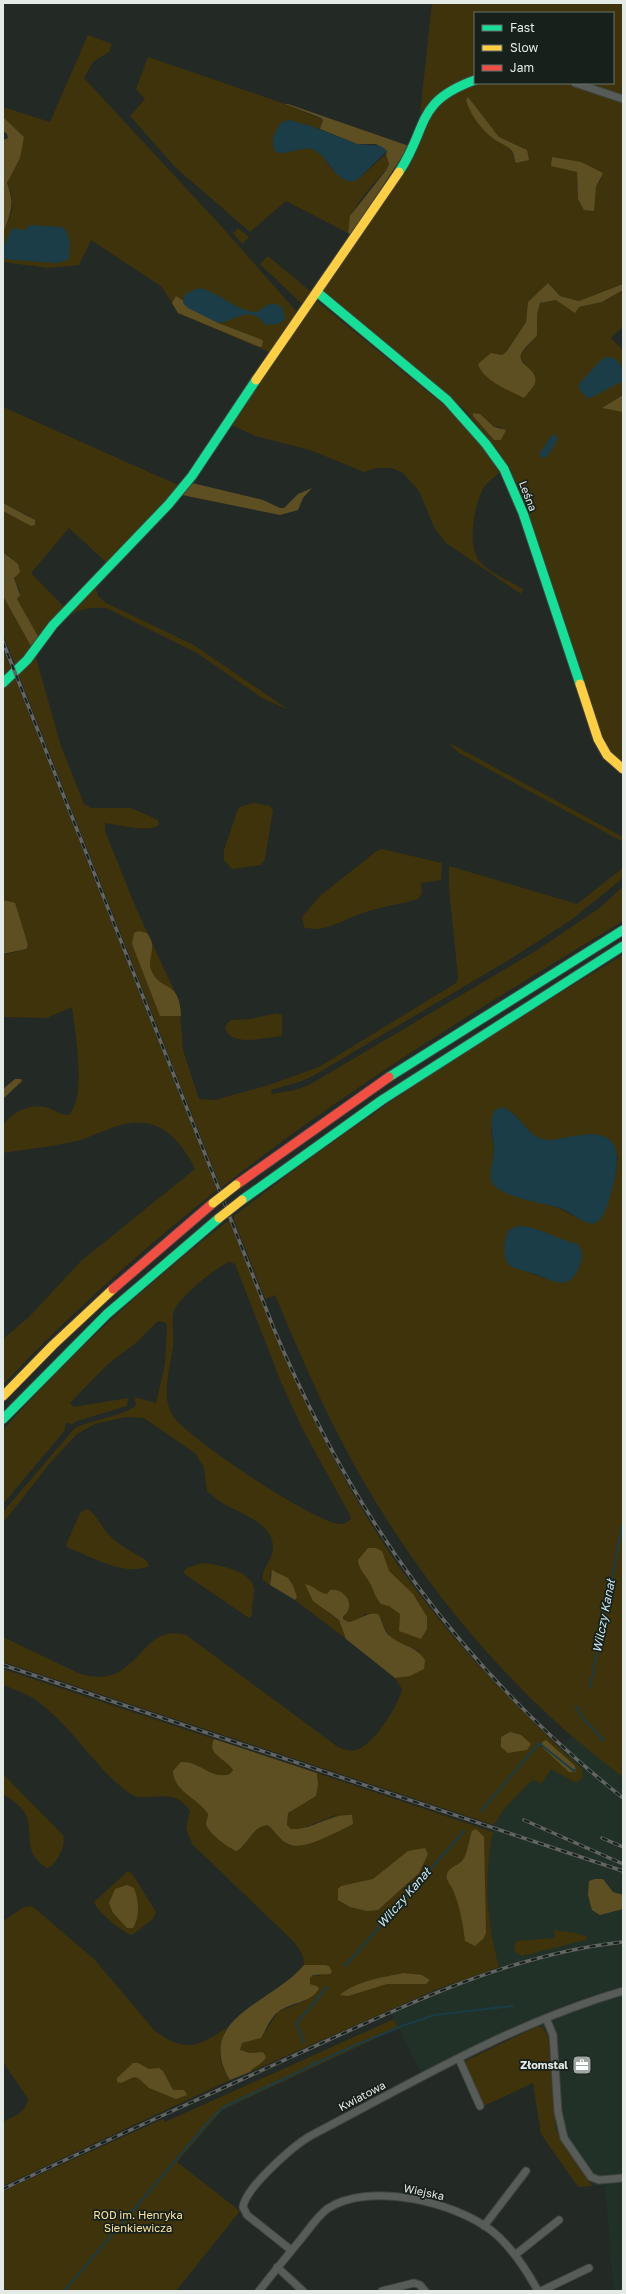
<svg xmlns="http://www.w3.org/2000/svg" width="626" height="2294" font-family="'Golos Text',sans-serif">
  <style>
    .built { fill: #223127 }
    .green { fill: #3f330c; fill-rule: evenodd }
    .forest { fill: #5e4f23 }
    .water { fill: #1a3d48 }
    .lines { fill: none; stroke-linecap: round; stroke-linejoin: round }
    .stream { stroke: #1a3d48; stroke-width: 2 }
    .street-casing { stroke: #404441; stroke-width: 9 }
    .fast-casing { stroke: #404441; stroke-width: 11 }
    .slow-casing { stroke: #404441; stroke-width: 11 }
    .jam-casing { stroke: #404441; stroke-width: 11 }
    .street { stroke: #585c59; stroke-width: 7 }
    .fast { stroke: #16e098; stroke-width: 9 }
    .slow { stroke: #ffcf43; stroke-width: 9 }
    .jam { stroke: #f24e42; stroke-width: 9 }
    .rail-casing { stroke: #626563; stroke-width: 3.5 }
    .rail { stroke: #17211b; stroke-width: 2; stroke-dasharray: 6; stroke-linecap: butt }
    .slow-bridge-casing { stroke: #404441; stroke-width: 11; stroke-linecap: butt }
    .slow-bridge { stroke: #ffcf43; stroke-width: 9 }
    .labels { text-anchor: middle; stroke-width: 3.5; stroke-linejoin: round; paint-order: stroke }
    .street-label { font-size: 11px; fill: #e4eae6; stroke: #17211b }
    .poi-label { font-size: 11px; font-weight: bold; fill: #e4eae6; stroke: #17211b; text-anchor: end }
    .park-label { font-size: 11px; fill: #fce19e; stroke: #17211b }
    .water-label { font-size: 12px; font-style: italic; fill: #cee8f1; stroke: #17211b }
  </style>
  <rect width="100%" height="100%" fill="#232925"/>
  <path class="built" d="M572,1736L623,1777V1986L567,2004L421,2073L390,2011L435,1990L499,1967L490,1930L486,1875L488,1854L494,1825L504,1809L531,1781L551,1769L576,1783L582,1769L560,1749Z
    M623,1995V2291H614L605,2185L592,2186L556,2130L548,2035L543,2028L538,2026L578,2009Z"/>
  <path class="green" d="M432,3H623V96L584,83H613V13H475V76L436,95L420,114Z
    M88,35L112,44L109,52L93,62L84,78L222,227L296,311V315L269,352L178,313L162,287L91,240L79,265L48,268L3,262V233L12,211L11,192L7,183L24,137L3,117V107L50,122Z
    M148,57L285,104L323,120L320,129L289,120C279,129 269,136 275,151C288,152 303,145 315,150C325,155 328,167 336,173C341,177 351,178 357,180L386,154L389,164L387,169C372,186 348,208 348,233L286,201L250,232L175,167L130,116L145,99L136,89Z
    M475,83H566L623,101V284L579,301L560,296L548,283L528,302L526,322L507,351L502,355L491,353L527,365L520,359L521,354L537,335V309L541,303L556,300L579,307L602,302L623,290V326L611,338L623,350V395L603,408L623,412V765L603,744L529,516L510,468L465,410L322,292L432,109L441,99ZM468,98L499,137L527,150L514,157L509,147L502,144ZM577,172L601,179L596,187L594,199H578ZM480,414L494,427H501L494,440Z
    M238,228L249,237L242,244L233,233Z
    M268,256L311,292L304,303H301L260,264Z
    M318,302L451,411L486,452L500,472C495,477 486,483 483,489C474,506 466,548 481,563C492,574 510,581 523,589L521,594L446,543L435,529L419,491L403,473L392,468H376L364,472L310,450L255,436L230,424L313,304Z
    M3,407L180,486L109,565L69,528L31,573L66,609L39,638L17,599L20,590L15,581L12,558L3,552V511L31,526L29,516L3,503Z
    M95,585L98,596L106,603L194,645L289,710L262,698L197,653L106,608C98,607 83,608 75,612C63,619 40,645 36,658L61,746L84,804L91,808H131L158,820L159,825C150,833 117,825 105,823V831L136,908L179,1001L183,1050L199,1099L215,1100L269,1085L319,1067L456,983L458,978L449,888V866L577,904L623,868V878L571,920L512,958L313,1076L302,1081L271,1090L272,1094L295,1090L309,1085L539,949L601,907L623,886V921C486,1004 347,1088 221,1188L18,673Z
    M3,596L32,648L16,667L3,635Z
    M3,649L12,671L3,679Z
    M14,676L217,1190C142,1250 69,1314 3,1385V1339L29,1317L81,1261L195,1169C183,1144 163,1119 131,1123C112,1125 94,1137 76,1141C52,1147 27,1149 3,1153V1125C12,1112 30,1104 45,1107C54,1109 60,1115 69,1115C87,1097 75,1032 72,1007L47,1018L3,1017V955L26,949L5,900H3V687Z
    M448,742L623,837V842L459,753Z
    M254,803L270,806L273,810L265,859L261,865L232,869L224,860V850L238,809L242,806Z
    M382,849L442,863L441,880L421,883L422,893L418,899C402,904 385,906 369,911C349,916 324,935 304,927L302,917L321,895L378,850Z
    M623,955V1777C508,1693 409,1570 343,1444C318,1396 296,1345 275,1295L265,1299L233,1217C356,1120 489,1035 623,955ZM502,1107C520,1114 526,1134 542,1139C561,1146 583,1126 609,1139L618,1157L615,1177L604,1211L579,1219L561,1209L503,1191L491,1181L494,1150L491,1130ZM517,1226L532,1228L570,1243L546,1279L508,1264C504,1251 504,1244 508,1231Z
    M277,1013L282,1015V1036C267,1037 228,1049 225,1026L231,1020L251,1019Z
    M229,1220C276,1340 324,1458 398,1565C451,1641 515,1706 582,1769L583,1777L576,1783L551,1769L541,1784L534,1780L531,1781L504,1809L494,1825L3,1662V1637L78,1673C140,1694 138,1621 186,1635L338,1747C344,1749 350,1752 356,1750C373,1746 399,1705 402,1689L395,1678L398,1676L405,1677L419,1651C399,1642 388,1641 381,1619L366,1614L355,1621L348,1622L343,1619V1616L327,1594L320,1593L309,1585L328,1613L339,1620L346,1639L295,1600L297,1597C295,1591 293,1581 287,1578C283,1575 280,1575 276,1571L270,1574V1585L263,1580C260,1570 273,1560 273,1549C274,1523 243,1515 224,1504C218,1501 213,1496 207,1491L204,1468L196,1454L144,1418L126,1417L95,1424L77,1434L50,1463L3,1523V1512L74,1429C87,1420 132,1415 136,1404L134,1397L156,1403L165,1364L167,1325L164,1322L158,1321L137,1342L108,1364L70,1403L74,1407L128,1398L127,1406L77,1421L72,1424L67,1423L65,1425V1430L3,1504V1430C71,1353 148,1283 229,1220ZM230,1262L235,1264L281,1382L302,1428L350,1515L351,1519C348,1522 344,1524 340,1524C315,1523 187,1438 173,1416C160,1397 171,1366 173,1345C174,1334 171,1321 174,1311C178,1298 217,1266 230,1262Z
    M86,1509C95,1511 101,1526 107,1533C118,1545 132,1552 146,1560L149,1566C124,1577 91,1556 68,1548L66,1545L80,1513Z
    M202,1563C217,1564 254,1571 254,1590C254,1599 251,1607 252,1616L249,1618L183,1573L187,1568Z
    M3,1669L214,1739L212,1743L217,1756L230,1764L233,1770L230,1774C217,1778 209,1772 198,1766L202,1805L208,1814L206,1824L208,1830L232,1850L244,1846C251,1836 254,1827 267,1825L288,1845L296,1846L338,1814L301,1829H291L287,1825L288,1813C304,1800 320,1797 317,1773L493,1832C483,1880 487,1920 499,1967L435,1990L250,2072L253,2067L265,2060L262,2052L250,2053L240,2050L242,2043L261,2038L278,2012L307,2000L317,1986L310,1984L309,1978L313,1975L320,1976L329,1966L304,1965L303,1956L295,1943L192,1844L186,1828L190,1811C172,1783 147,1806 129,1793C94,1767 72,1726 36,1700C27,1694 14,1689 3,1685Z
    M3,1774L63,1835C66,1845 59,1858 52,1866L47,1868C23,1853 33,1838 27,1818C24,1807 12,1800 3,1794Z
    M128,1871L133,1875L156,1912L153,1919L132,1935C123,1933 96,1911 94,1902Z
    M32,1906L94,1959L155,2031C184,2052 198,2048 226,2028C218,2052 217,2057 230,2080L3,2186V2122C14,2116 26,2113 28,2099L3,2062V1921L24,1907Z
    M554,1930L575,1933L588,1937L585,1940L522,1956L514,1951L516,1941L555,1938Z
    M394,2019L398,2028L222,2110L177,2162L240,2211L176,2291H3V2191L163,2119L165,2122Z
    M538,2026L543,2028L548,2035L556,2130L592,2186L578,2187L541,2134L533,2083L484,2106L463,2062Z"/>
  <path class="forest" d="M468,97L499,137L527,150L529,160L516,163C514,158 514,152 510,149C506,145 499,143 494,139C482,131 470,114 466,100Z
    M285,104H288L409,146L351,234L348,233L350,216L387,169L389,164L386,154L387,151L376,144H357L320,129L323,120L321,118Z
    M3,117L24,137L20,158L7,183C15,204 11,213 3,233V140L8,138L7,134L3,131Z
    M552,157L581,162L603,173L596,187L594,211L584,210L578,199L577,172L551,166Z
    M548,283L560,296L579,301L623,284V290L602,302L579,307L575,313L556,300L540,303L537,314V335C533,341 524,347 521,354C517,365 539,369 535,383C533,388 527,394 524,398C510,391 483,381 478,364L491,353L502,355L507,351L526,322L528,302Z
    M176,296L218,323L260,339L263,341L262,346L260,347L178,313L172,303Z
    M623,395V412L602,408Z
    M473,413L480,414L494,427L506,430L501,440H494L473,416Z
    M192,483L263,500L280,508H284L298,494L312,488L303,498L298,510L280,515L182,495Z
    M3,503L35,520V525L31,526L3,511Z
    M3,552L18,564L20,572L14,578L20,595L17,599L39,638L32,648L3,596Z
    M3,900L15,903L28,945L26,949L3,954Z
    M139,931L147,933C149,936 152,941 152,944C153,955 147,961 152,972C162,992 180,980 181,1016H160L132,944L134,933Z
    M15,1079H21L22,1081L3,1099V1089Z
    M368,1548H376L382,1551L389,1571L413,1594L427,1617V1629L421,1639L399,1631L400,1614L389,1606L381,1604C376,1598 374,1592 371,1585C366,1575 359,1571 358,1560Z
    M272,1570L288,1578L293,1585L297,1597L295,1600L270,1585Z
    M305,1584C313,1585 318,1593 327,1594L330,1590C345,1588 357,1606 343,1616V1619L348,1622C359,1621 365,1612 378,1614C383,1621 383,1631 390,1636C403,1647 415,1645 425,1660L424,1669L410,1676L395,1678L346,1639L339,1620L313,1601Z
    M510,1732L521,1735L531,1744L527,1750L508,1753L501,1747V1737Z
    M214,1739L317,1773L318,1784L316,1796L288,1813L287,1825L291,1829C314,1830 327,1814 352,1815L353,1824C338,1831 303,1852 288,1844C279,1840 275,1830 267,1825C252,1827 249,1843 237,1851C230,1850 206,1831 206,1824C206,1821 208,1817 208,1814C198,1798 174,1792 173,1771L181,1762C200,1761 211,1780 230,1774L233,1770C227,1759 206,1755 214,1739Z
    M546,1740L575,1766L576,1772H569L543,1748L542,1742Z
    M476,1829L484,1837L486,1933L483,1939L475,1946L465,1941C463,1923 460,1907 453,1890C451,1885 445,1880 447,1874C449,1866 460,1866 464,1858C468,1851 469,1840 472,1831Z
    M425,1848L428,1854L419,1873L378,1910L367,1911L350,1907L338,1900V1889L341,1886L373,1879L408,1851Z
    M595,1879H603L613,1892L623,1895V1909L600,1915L592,1910L588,1895L589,1881Z
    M127,1885L134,1888C139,1901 140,1916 133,1928H127L113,1913L109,1903L115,1889Z
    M304,1965H325L329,1966L332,1972L330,1974L313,1975L310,1978V1984L317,1986L319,1989C309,2004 291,2002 278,2012C270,2018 266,2030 261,2038L242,2043L240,2050L250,2053L263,2052L266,2057C263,2065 254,2065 250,2072L230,2080C193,2018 273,2003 304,1965Z
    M404,1973L422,1975L430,1980L426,1984H387L348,1996L340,1995C356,1981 384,1977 404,1973Z
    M133,2063H138L149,2069L159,2068L163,2071L173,2090H184L187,2095L176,2099L149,2088L138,2078L134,2077L121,2083L117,2082V2078Z"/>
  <path class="water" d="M289,120L311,126L357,144L381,146L387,151L357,180C336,187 330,157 314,150C301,144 286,158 275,151C270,140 275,131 282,122Z
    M30,225L62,227C71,232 71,250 68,260L56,263L3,259V248L12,228L25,230Z
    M198,288C221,292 234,311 257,312C267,305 273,299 283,309L285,319L279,324L266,325C263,323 261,320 259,318C244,308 231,323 218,323L188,308L183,303L184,295Z
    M606,357C621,357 623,369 623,381L590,398H587L579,389V384L600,361Z
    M552,435L557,436V441L547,457L542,458L539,454Z
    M502,1107C520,1114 525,1133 542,1139C550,1142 560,1138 569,1137C619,1126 623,1149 612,1190C608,1202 605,1220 593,1224C580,1222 571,1212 560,1208C545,1203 495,1197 491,1180C489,1171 494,1159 494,1150C493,1136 489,1124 494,1111Z
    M517,1226C539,1226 557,1240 578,1244C583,1251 583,1257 580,1265C570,1292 555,1282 535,1274C526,1271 516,1270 508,1264C502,1253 504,1243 508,1231Z"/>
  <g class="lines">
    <path class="stream" d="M590,1688L623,1522
      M576,1706L584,1720L603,1739L601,1740
      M481,1811L539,1743L574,1771L575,1770
      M345,1966L464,1831
      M304,2043L296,2024L327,1987
      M313,2061L314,2065
      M64,2291L211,2119L224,2107L349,2048L402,2026L434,2015L513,2006"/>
    <g class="street-casing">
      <path id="street" d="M575,83L623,99
        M546,2018L553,2035L558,2112L564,2138L591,2177L599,2180L623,2178
        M459,2059L480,2106
        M484,2226L526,2171
        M291,2250L247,2215L243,2207C246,2187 294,2145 312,2135C413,2082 513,2023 623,1991
        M515,2255L559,2220
        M277,2267L303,2291
        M259,2291C273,2273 287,2256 301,2239C309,2229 317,2217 327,2209C369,2181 455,2202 492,2231C512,2247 526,2269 538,2291
        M382,2291L414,2283L420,2285L425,2291
        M541,2291L589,2268"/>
    </g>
    <g class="fast-casing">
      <path id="fast" d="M399,172C429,127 414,102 475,80
        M317,292L447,400L486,444L504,469L523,513L580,684
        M3,683L27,660L53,625L168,505L192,476L256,380
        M389,1077L623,930
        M242,1200L382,1100L623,946
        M3,1419L107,1314L219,1218"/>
    </g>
    <g class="slow-casing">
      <path id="slow" d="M256,380L399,172
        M580,684L598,739L607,755L623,769
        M3,1396L53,1345L113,1289"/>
    </g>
    <g class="jam-casing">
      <path id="jam" d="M236,1185L389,1077
        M113,1289L213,1203"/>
    </g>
    <use href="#street" class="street"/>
    <use href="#fast" class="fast"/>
    <use href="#slow" class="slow"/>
    <use href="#jam" class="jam"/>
    <g class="rail-casing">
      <path id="rail" d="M3,642L274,1329C354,1519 461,1669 623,1798
        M3,1665L623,1871
        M524,1820L623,1864
        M602,1838L623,1847
        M3,2189C98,2144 195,2101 291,2057C398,2009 504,1955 623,1942"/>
    </g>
    <use href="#rail" class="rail"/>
    <g class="slow-bridge-casing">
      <path id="slow-bridge" d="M213,1203L236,1185
        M219,1218L242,1200"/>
    </g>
    <use href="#slow-bridge" class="slow-bridge"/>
  </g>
  <defs>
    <g id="office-square" transform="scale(1)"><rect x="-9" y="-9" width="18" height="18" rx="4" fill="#a0a6a2" stroke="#17211b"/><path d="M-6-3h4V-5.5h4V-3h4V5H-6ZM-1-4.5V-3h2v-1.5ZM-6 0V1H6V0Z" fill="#fff"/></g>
  </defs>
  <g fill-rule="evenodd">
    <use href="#office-square" x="582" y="2065"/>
  </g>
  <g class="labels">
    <g class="street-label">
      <text transform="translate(528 496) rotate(69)" y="4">Leśna</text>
      <text transform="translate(362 2096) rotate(-28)" y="4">Kwiatowa</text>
      <text transform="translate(424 2192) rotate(12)" y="4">Wiejska</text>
    </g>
    <g class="poi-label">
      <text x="568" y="2069">Złomstal</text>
    </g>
    <g class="park-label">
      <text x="138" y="2219">ROD im. Henryka<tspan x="138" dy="13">Sienkiewicza</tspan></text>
    </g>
    <g class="water-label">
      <text transform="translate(604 1616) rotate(-79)" y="4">Wilczy Kanał</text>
      <text transform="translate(404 1898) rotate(-49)" y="4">Wilczy Kanał</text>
    </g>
  </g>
  <rect width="626" height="2294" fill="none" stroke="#e4eae6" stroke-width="8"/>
  <rect x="474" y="12" width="140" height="72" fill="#17211b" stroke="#69716c"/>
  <rect x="482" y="25" width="20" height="6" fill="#16e098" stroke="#69716c"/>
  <text x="510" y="32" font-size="12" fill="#e4eae6">Fast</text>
  <rect x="482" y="45" width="20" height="6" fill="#ffcf43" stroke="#69716c"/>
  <text x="510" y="52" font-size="12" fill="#e4eae6">Slow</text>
  <rect x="482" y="65" width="20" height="6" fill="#f24e42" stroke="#69716c"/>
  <text x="510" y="72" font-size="12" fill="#e4eae6">Jam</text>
</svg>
